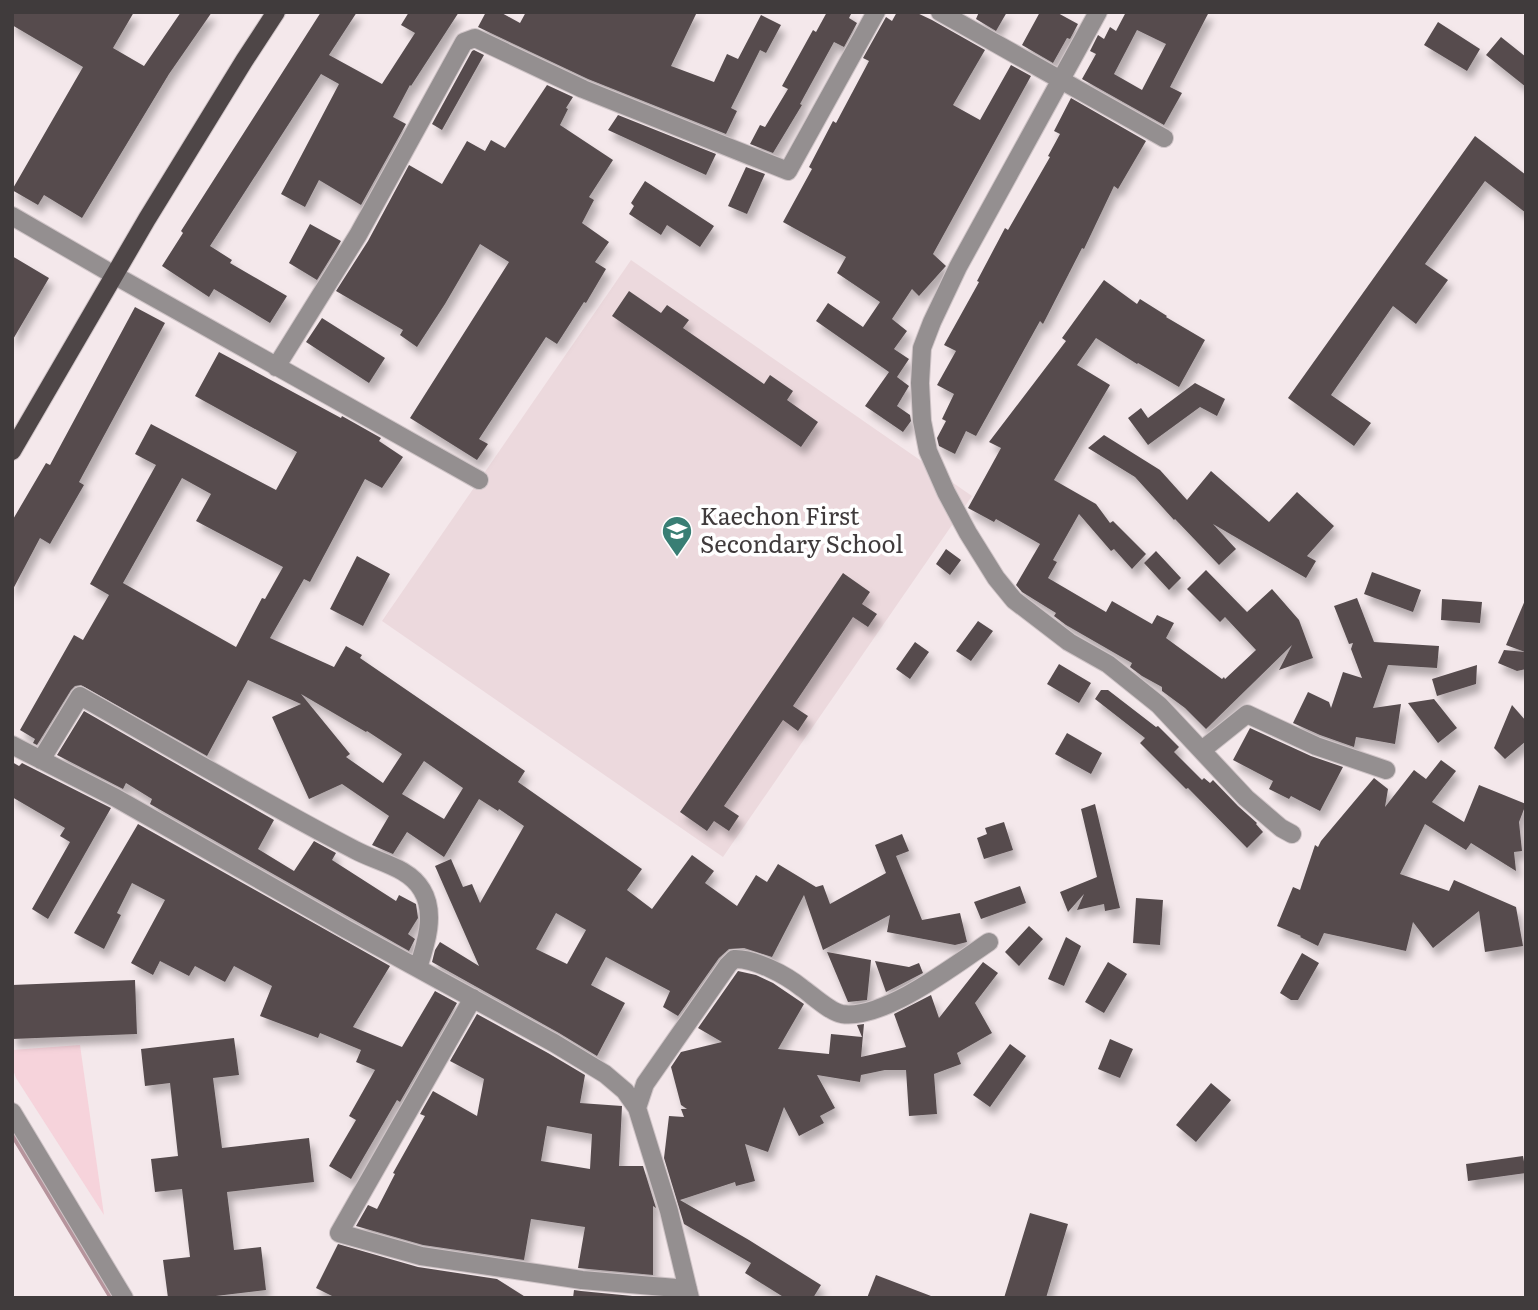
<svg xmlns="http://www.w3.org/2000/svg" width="1538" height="1310" font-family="Literata,serif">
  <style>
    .built { fill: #ecd9dd }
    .green { fill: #f6d3db }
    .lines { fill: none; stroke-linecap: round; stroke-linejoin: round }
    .stream { stroke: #b6949c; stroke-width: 6 }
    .building { fill: #564c4e; fill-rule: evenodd; filter: url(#shadow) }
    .minor-casing { stroke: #d0c5c8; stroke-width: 20 }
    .major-casing { stroke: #d0c5c8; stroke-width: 20 }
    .minor { stroke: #948f90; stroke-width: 18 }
    .major { stroke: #4e4647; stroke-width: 18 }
    .labels { text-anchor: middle; stroke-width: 7; stroke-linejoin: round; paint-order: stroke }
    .poi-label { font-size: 24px; fill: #403b3c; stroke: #fff; text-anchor: start }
  </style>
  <defs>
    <filter id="shadow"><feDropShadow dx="4.5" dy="8" stdDeviation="3.5" flood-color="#0004"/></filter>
  </defs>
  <rect width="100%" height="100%" fill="#f4e8eb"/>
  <path class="built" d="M631,260L972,496L723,857L382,621Z"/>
  <path class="green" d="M80,1045L104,1215L16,1078L12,1067V1050Z"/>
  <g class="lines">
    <path class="stream" d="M12,1133L112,1298"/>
  </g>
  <path class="building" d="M12,12H134L113,48L144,66L181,12H212L169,74L82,218L44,195L38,205L12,190L83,67L12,25Z
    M321,12H357L329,55L382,84L415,33L401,25L409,12H459L411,86L410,85L393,117L406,124L361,205L319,180L305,207L281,194L339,84L321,74L210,246L232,260L230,263L287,296L270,323L214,289L209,297L162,266L183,233L181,231Z
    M486,12H500L520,23L526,12H697L671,66L714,82L727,54L738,59L761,15L781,25L766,53L760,50L731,108L737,111L726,134L588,79L478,27Z
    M827,12H852L849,18L857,23L844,47L834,42L800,104L802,105L773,153L750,144L760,125L765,127L788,89L782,86L813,30L816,32Z
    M897,12H915L932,20L985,50L953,105L980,120L1011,65L1031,76L933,254L946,266L945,267L919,296L912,289L892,319L907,331L894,349L909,359L897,377L909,386L897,406L910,415L911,421L903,432L865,406L889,372L816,321L828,303L863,327L880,302L837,273L846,257L783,222L812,169L809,167L833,121L836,123L869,61L863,58L886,17L892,21Z
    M979,12H1007L996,31L976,19Z
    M1040,12H1056L1078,24L1070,39L1067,38L1053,63L1022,45Z
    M1126,12H1209L1170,87L1182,93L1164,125L1082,79L1096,54L1090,51L1098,35L1104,39L1110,27L1116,31ZM1137,30L1166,44L1142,90L1114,74Z
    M1438,22L1480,49L1467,71L1424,45Z
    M1501,37L1526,57V87L1486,55Z
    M474,50L484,55L442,130L432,124L472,51Z
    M547,85L573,97L566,108L568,109L560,125L613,160L589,197L594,200L582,223L609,242L595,262L606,269L586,303L584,302L557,344L546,337L479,439L488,444L477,460L410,418L509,262L480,244L445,304L417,347L400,335L403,330L336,291L368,241L409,165L442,184L467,141L485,151L491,140L505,148Z
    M1071,98L1146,141L1118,189L1114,186L1084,249L1082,248L1043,324L1040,321L976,436L966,431L955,454L939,446L937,438L946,421L942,419L954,394L937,385L956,351L944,345L979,282L977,281L1005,228L1008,230L1050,157L1048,156L1060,134L1054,131Z
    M618,115L716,154L706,175L608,130Z
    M1475,136L1526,175V213L1485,181L1425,264L1448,280L1416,324L1393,306L1331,395L1371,423L1354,446L1288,398Z
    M746,167L765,174L747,214L728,206Z
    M645,181L714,226L700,247L667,225L661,235L629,214L634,206L631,203Z
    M310,224L341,241L317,280L289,263Z
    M12,256L49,278L12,341Z
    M1104,280L1137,304L1140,299L1167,316L1166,317L1205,340L1179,387L1138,363L1137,364L1096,338L1077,365L1110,385L1054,480L1096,504L1110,523L1113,521L1146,554L1132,569L1114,549L1111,551L1079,514L1053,560L1057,562L1048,578L1106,612L1112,601L1152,624L1157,615L1174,623L1166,638L1222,679L1224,677L1225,679L1256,650L1225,617L1220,622L1187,589L1206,570L1247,612L1272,589L1299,620L1313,658L1279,670L1292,645L1206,729L1185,708L1162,691V687L1142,676L1130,667L1132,663L1066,625L1054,616L1056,613L1022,592L1016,585L1040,544L996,519L994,522L968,508L1001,448L989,442L1066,341L1062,338Z
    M629,291L661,313L667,305L689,320L683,328L764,384L770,375L793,391L787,400L818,422L801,447L612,316Z
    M135,307L165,323L79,482L84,485L50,544L40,538L12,591V521L46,463L50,465Z
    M322,318L385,358L369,383L306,342Z
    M219,352L341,418L342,416L381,438L379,441L403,457L382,488L365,479L310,582L304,579L270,638L334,667L346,646L362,655L360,658L525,771L518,782L642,869L627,890L652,909L692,855L714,871L705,883L737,906L756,875L767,882L778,864L816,887L823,885L830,904L886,873L875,845L902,834L909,851L896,856L922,920L960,913L967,942L955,945L887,932L890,915L823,950L804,895L772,957L744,948L729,949L719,958L678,1016L663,1007L670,991L606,957L591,985L625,1003L597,1056L559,1033L432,962L435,950L440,942L479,966L435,866L451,859L463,887L472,884L480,903L524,826L499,809L498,811L479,799L444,857L407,832L393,854L372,845L389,816L342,784L309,799L272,717L301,704L248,680L207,756L81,685L75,686L71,690L37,745L33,743L35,739L20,730L74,635L83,640L109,595L90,584L156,465L135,454L151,424L276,490L297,452L195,396ZM182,478L211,494L196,521L283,567L265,599L262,598L236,647L123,583ZM301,694L366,732L367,731L402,754L383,783L346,757L350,754ZM424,761L463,788L444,819L402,794ZM556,913L586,930L567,964L536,949Z
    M1195,383L1225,399L1217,416L1200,407L1148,445L1128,418L1141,408L1148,418Z
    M1104,435L1160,470L1187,500L1211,471L1269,522L1297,492L1334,526L1307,556L1316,561L1306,578L1213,524L1236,549L1219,565L1175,519L1174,520L1135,477L1088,448Z
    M946,549L961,560L950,575L936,564Z
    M1156,551L1181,578L1169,590L1144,563Z
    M357,556L390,574L363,626L330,609Z
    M1372,572L1421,590L1413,612L1364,594Z
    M843,573L870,592L862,604L877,614L868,627L853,617L793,706L808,716L798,731L783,720L724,806L739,816L729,831L714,821L707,831L680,812Z
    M1357,598L1374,642L1439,646L1437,668L1388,665L1373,708L1401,704L1395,744L1356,737L1354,747L1320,735L1293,723L1308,692L1329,702L1331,708L1343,672L1362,678L1351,649L1353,643L1349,644L1334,606Z
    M1526,598V669L1517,671L1498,663L1504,650L1525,652L1506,645Z
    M1442,599L1482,602L1480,623L1441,620Z
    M978,621L993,631L971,661L956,651Z
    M915,642L929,652L910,679L896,669Z
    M1059,664L1091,683L1079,703L1047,684Z
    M1477,665L1476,684L1437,696L1432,679Z
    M1101,690H1108L1156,727L1158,726L1179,747L1174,752L1202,780L1204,778L1210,783L1213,780L1238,806L1257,823L1256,824L1263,832L1247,848L1188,788L1186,789L1140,743L1145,738L1095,699Z
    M1434,699L1457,728L1438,743L1408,703Z
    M1512,705L1526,721V741L1505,759L1494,748Z
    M84,711L274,820L258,849L294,871L314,841L336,853L332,860L396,901L399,895L416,904L418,918L408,934L415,939L409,951L150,804L152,799L126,783L123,789L57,755Z
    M1250,728L1311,756L1343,767L1320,811L1291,796L1289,799L1269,789L1273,781L1233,760Z
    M1067,733L1102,753L1091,774L1055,754Z
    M1441,760L1456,771L1432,802L1464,822L1479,785L1526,804L1519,822L1522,851L1514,852L1516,871L1471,843L1466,850L1425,824L1400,874L1449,891L1454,880L1516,907L1523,946L1485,952L1479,911L1433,948L1413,922L1406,951L1324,933L1318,946L1300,937L1301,936L1277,926L1293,887L1300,890L1315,845L1318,847L1321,841L1374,778L1388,789L1385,807L1414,770L1426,779Z
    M12,762L19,766L22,763L111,808L48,919L32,909L70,842L60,836L65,828L12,797Z
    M1095,804L1120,908L1105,911L1104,904L1077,910L1084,894L1068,912L1060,892L1097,877L1081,809Z
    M1004,822L1013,850L984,859L977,838L987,834L985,828Z
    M138,824L390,966L353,1027L402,1047L435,991L457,1003L400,1102L397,1100L351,1179L329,1166L356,1120L349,1116L375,1070L356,1062L361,1050L320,1033L318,1038L260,1016L272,986L234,966L225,982L195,966L189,976L160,961L153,975L131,963L165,900L132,883L117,913L121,915L104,949L74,933Z
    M1020,886L1026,903L981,919L974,902Z
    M1136,898L1163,900L1160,945L1133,943Z
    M1029,926L1043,939L1019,966L1005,952Z
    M1066,937L1081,946L1064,986L1048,979Z
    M827,952L871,960L867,1000L848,1002Z
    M1302,953L1319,963L1298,1000H1291L1280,993Z
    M875,961L909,967L919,963L923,973L886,992Z
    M983,962L998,973L975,1003L992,1033L957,1053L961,1064L934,1074L937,1114L909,1116L906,1070H885L861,1075L860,1082L817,1075L835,1108L820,1116L824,1123L799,1136L784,1107L768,1152L745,1144L755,1181L736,1186L735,1182L680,1200L749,1240L821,1285L813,1298H785L745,1273L751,1263L684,1224L664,1158L669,1116L684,1117L681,1109H687L681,1105L671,1067L681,1052L722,1042L698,1028L738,971L756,975L773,983L804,1004L778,1049L829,1054L831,1034L862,1037L857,1025L864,1024L861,1057L906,1047L894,1014L931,995L939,1018Z
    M1108,962L1127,974L1104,1013L1085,1002Z
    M135,980L137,1034L12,1039V985Z
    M477,1014L548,1053L585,1075L580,1103L622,1106L619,1166H643L656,1208L653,1206V1275L578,1268L585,1227L531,1219L524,1260L423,1245L356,1226L368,1205L377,1209L395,1174L393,1173L425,1116L420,1114L433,1091L477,1116L484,1079L450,1061ZM547,1126L592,1134L590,1169L541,1161Z
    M234,1038L239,1075L213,1078L222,1148L309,1138L314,1182L227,1192L234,1250L261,1247L266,1290L199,1298H168L163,1260L190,1257L182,1189L155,1192L151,1159L178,1156L170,1083L145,1086L141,1049Z
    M1110,1039L1133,1049L1120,1078L1098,1069Z
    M1010,1044L1026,1056L990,1107L973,1095Z
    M1211,1083L1231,1100L1196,1142L1176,1125Z
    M1523,1156L1526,1173L1468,1181L1466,1164Z
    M1030,1213L1068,1224L1046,1298H1004Z
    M338,1244L418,1267L497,1279L527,1298H336L316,1288Z
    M876,1275L931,1296V1298H867Z
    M574,1290L581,1291L653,1298H573Z"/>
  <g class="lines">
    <g class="minor-casing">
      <path id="minor" d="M940,12L1164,138
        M1098,12L958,267L932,322L922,348L920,383L922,421L928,451L946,492L968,533L996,578L1014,600L1069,642L1108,664L1159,705L1246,798L1281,828L1292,834
        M12,216L114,275L479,480
        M276,367L358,235L464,42L475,38L583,89L788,171L876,12
        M12,745L116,798L346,929L554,1043L605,1074L625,1091L637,1108L669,1211L690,1298
        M1202,750L1247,714L1316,746L1386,770
        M41,760L80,696C172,748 262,802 355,850C377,862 409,867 422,890C436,913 426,944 418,968
        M473,998L339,1233L421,1256L582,1280L688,1289
        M637,1108L645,1084L728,965L734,959C754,958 786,975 802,988C812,995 830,1012 842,1014C884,1020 955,965 989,942
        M12,1112L124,1298"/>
    </g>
    <g class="major-casing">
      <path id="major" d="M12,451L147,219L244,61L276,12"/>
    </g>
    <use href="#minor" class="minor"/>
    <use href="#major" class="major"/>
  </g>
  <defs>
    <g id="school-pin" transform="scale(1.575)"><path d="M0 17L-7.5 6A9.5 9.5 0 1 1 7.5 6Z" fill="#397e74" stroke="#fff"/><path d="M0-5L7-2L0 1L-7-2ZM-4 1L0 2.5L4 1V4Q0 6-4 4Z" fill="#fff"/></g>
  </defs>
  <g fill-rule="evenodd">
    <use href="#school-pin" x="677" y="531"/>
  </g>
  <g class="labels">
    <g class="poi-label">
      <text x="700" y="525">Kaechon First<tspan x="700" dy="28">Secondary School</tspan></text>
    </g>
  </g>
  <rect width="1538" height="1310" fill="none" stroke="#403b3c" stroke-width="28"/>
</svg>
